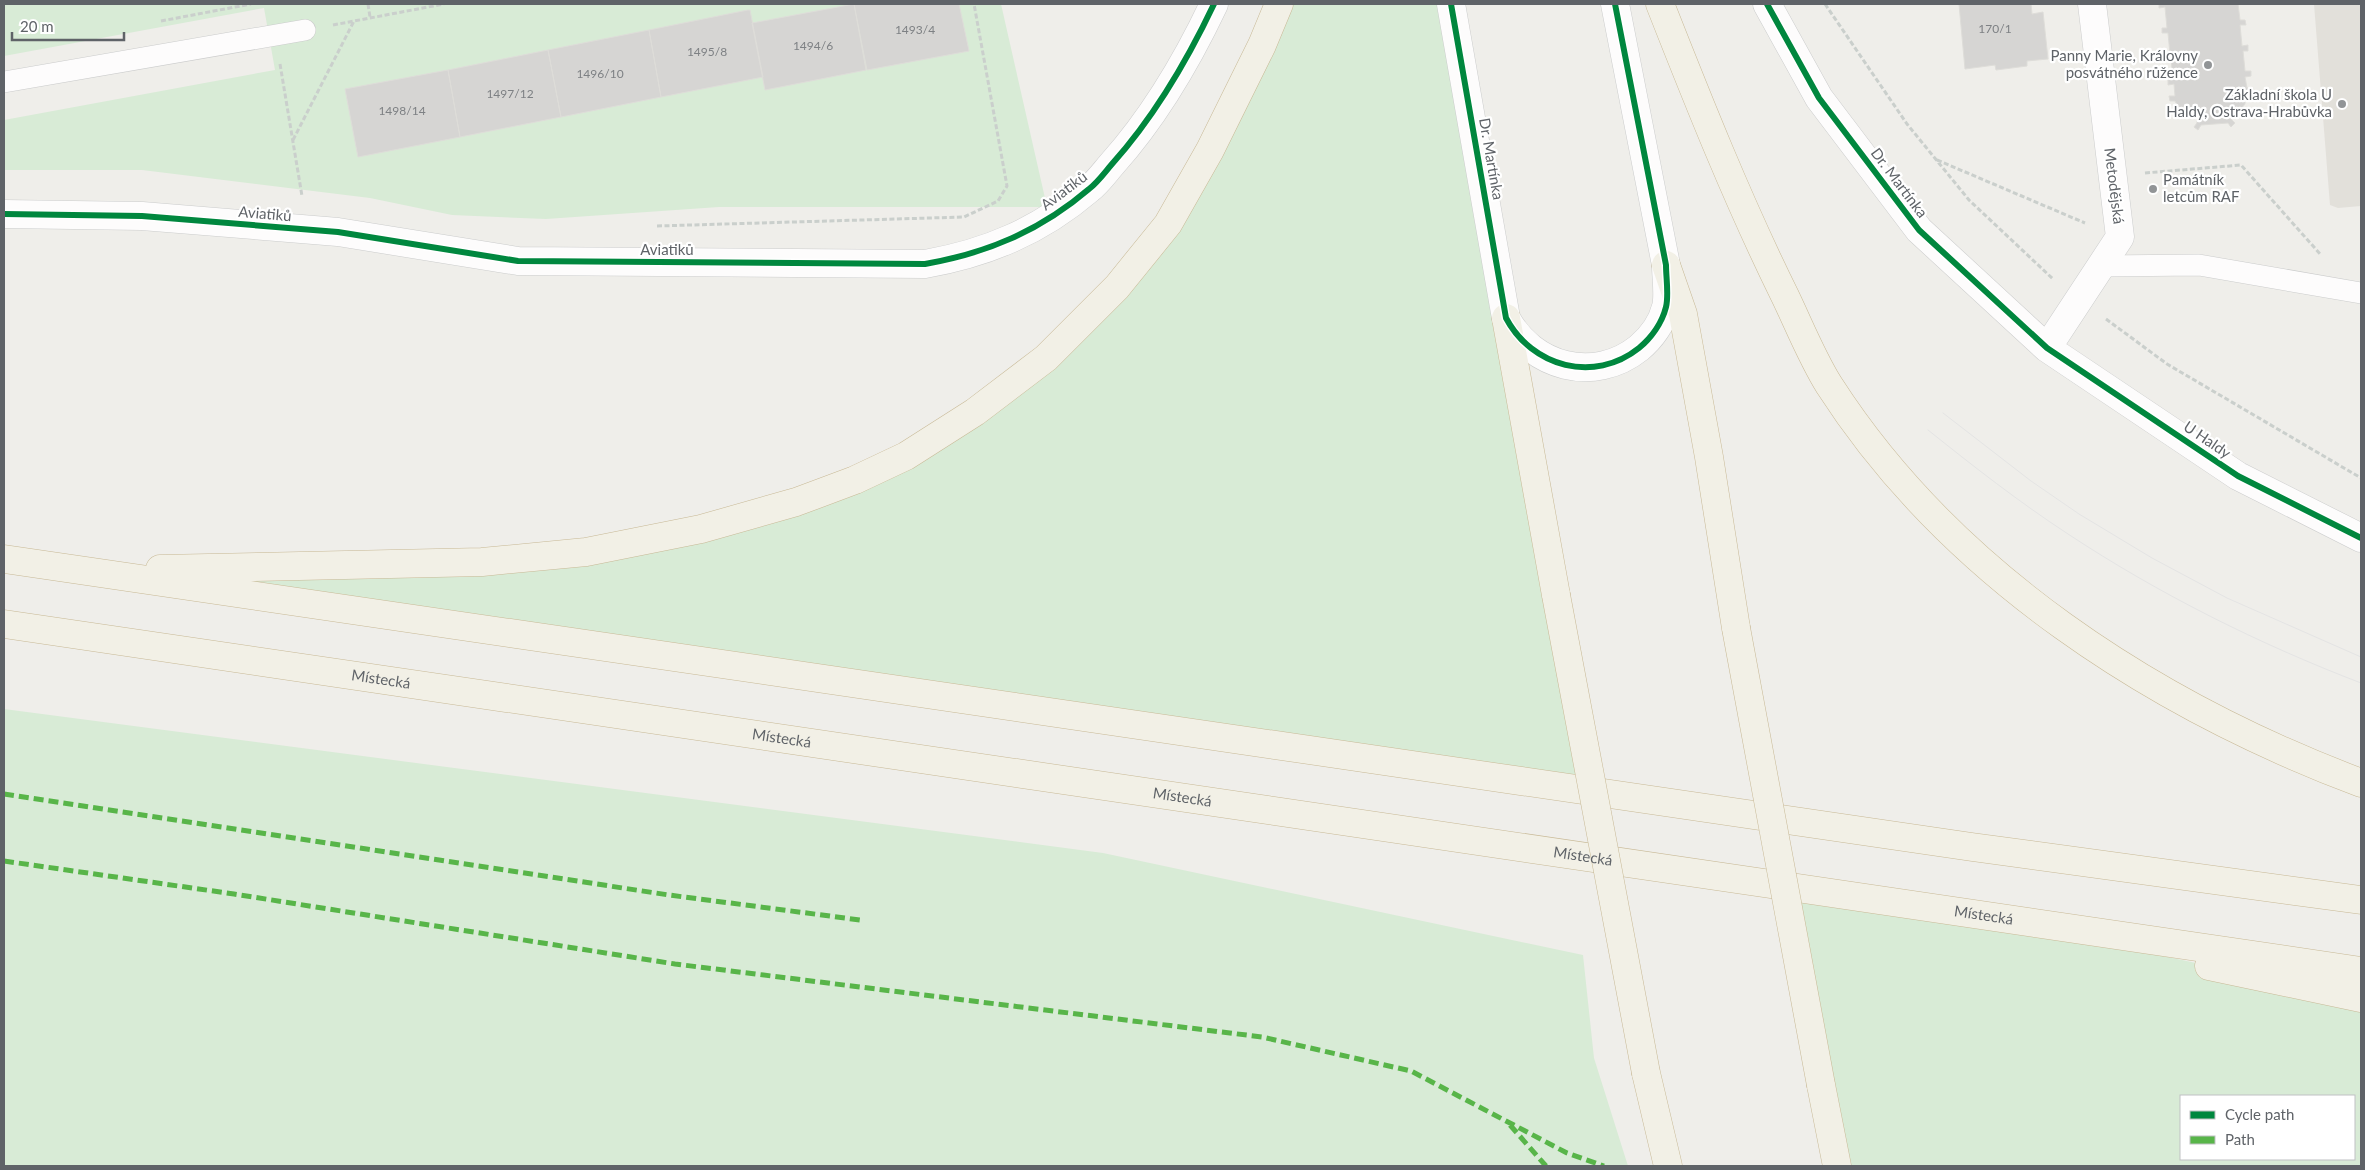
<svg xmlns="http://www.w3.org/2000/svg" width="2365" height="1170" font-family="Lato,sans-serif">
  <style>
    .education { fill: #e2e0da }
    .green { fill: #d8ebd6; fill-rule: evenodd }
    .building { fill: #d6d5d3; stroke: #deddd9 }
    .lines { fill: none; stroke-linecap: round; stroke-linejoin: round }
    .service-casing { stroke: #cbcccc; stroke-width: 22 }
    .minor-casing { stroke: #cbcccc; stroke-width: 29 }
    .trunk-casing { stroke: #c8b996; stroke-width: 29 }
    .path { stroke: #cacfcc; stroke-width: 3; stroke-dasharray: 5 2.5; stroke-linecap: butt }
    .service { stroke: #fdfcfc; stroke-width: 21 }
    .minor { stroke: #fdfcfc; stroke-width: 28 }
    .trunk { stroke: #f2f0e6; stroke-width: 28 }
    .tram { stroke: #e4e4e4; stroke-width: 1 }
    .trunk-bridge-casing { stroke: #c8b996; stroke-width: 29; stroke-linecap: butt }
    .trunk-bridge { stroke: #f2f0e6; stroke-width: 28 }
    .quiet { stroke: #58b549; stroke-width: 5; stroke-dasharray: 10 5; stroke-linecap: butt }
    .cycleway-casing { stroke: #fff; stroke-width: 9 }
    .cycleway { stroke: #00873e; stroke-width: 6 }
    .poi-dot { fill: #919496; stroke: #fff; stroke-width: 2 }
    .labels { text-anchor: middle; stroke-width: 4.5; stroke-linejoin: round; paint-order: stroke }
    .number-label { font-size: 12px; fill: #7e8184 }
    .poi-label { font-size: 15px; fill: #5f6368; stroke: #fff; text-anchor: end }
    .street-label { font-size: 15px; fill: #5f6368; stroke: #fff }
  </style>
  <rect width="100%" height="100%" fill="#efeeea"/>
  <path class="education" d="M2314,4H2361V206L2338,208L2330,205Z"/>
  <path class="green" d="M4,4H1001L1047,207H719L546,219L452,215L370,198L142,170H4V120L275,70L264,8L4,56Z
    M1279,4H1449L1592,786L82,571L586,552L906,456L1117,287Z
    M4,709L1103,853L1583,955L1594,1058L1628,1166H4Z
    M1788,888L1951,911L2361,998V1166H1837ZM2181,1096H2354V1159H2181Z"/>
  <path class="building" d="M854,4L866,70L765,90L752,23Z
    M854,4H959L969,51L867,70Z
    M1959,4H2031L2032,14L2043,12L2048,59L2027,61V66L1996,70L1995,65L1965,69Z
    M2159,4H2238L2240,20H2245L2246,25H2240L2242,46L2248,45V51H2243L2245,71H2251V76L2245,77L2247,88H2253V93H2247L2248,99H2245V104L2239,111L2230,112L2231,119L2235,123L2231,127L2228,123L2201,125L2198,130L2194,127L2197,123V115L2188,116L2180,111L2175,101H2170L2169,96H2175L2174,84L2168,85V80L2173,79L2171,59H2165V54H2170L2168,33H2162V28H2167L2165,7L2159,8Z
    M748,10H750L763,77L661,97L649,30Z
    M649,30L661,97L561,117L548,50Z
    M548,50L561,117L460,137L448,70Z
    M448,70L460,137L358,157L345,89Z"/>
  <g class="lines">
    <g class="service-casing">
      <path id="service" d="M4,82L305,30
        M2102,266L2199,265L2361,293"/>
    </g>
    <g class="minor-casing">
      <path id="minor" d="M1451,4L1506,318C1532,367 1594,384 1639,348C1651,338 1662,323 1666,307C1669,295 1666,278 1666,265L1615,4
        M1767,4L1819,98L1919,230L2047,348L2238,476L2361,538
        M4,214L142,216L338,232L518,261L925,264C987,253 1040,231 1089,189C1098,182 1105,172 1112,164C1155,116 1187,61 1214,4
        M2047,348L2120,237L2092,4"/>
    </g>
    <g class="trunk-casing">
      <g id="trunk">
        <path d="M1660,4C1699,103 1738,201 1785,296C1799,325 1812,358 1829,385C1951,575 2154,705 2361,783"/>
        <path d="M1666,265L1683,314L1709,457L1736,628"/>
        <path d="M1506,318L1556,595"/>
        <path d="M4,559L1972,847L2361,900"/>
        <path d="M160,569L482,562L586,552L701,529L796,502L855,480L906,456L975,412L1046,358L1117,287L1168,224L1210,150L1262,45L1279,4"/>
        <path id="s1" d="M4,624L2361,971"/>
        <path d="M2209,966L2361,998"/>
        <path d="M1646,1073L1668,1166"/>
        <path d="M1821,1085L1837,1166"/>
      </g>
    </g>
    <path class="path" d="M368,4L370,17
      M1825,4L1907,124L1969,200L2053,279
      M161,21L251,4
      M333,25L444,4
      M280,64L302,196
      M293,140L354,21
      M1937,160L2085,223
      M2145,173L2241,165L2321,255
      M657,226L964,217L998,201L1007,186L974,4
      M2106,319L2167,364L2361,478"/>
    <use href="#service" class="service"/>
    <use href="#minor" class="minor"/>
    <use href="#trunk" class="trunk"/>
    <path class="tram" d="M1943,413L2031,481L2079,514L2152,558L2227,598L2361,657
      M1928,430C1973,466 2019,502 2068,534C2159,594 2259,644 2361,683"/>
    <g class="trunk-bridge-casing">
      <path id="trunk-bridge" d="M1556,595L1646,1073
        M1736,628L1821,1085"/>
    </g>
    <use href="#trunk-bridge" class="trunk-bridge"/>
    <path class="quiet" d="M4,794L669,895L860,920
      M4,861L234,894L675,964L1262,1037L1411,1071L1567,1153L1604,1166
      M1510,1125L1546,1166"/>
    <g class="cycleway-casing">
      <path id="cycleway" d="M1451,4L1506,318C1532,367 1594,384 1639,348C1651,338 1662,323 1666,307C1669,295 1666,278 1666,265L1615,4
        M1767,4L1819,98L1919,230L2047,348L2238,476L2361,538
        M4,214L142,216L338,232L518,261L925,264C987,253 1040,231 1089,189C1098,182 1105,172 1112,164C1155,116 1187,61 1214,4"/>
    </g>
    <use href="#cycleway" class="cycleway"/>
  </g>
  <g class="poi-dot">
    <circle cx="2208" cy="65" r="5"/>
    <circle cx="2342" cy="104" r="5"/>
    <circle cx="2153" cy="189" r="5"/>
  </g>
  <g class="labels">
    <g class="number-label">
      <text x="1995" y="33">170/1</text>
      <text x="915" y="34">1493/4</text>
      <text x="813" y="50">1494/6</text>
      <text x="707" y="56">1495/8</text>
      <text x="600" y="78">1496/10</text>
      <text x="510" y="98">1497/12</text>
      <text x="402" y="115">1498/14</text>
    </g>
    <g class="poi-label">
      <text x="2198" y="61">Panny Marie, Královny<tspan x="2198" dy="17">posvátného růžence</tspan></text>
      <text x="2332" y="100">Základní škola U<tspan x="2332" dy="17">Haldy, Ostrava-Hrabůvka</tspan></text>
      <text x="2163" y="185" text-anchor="start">Památník<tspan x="2163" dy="17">letcům RAF</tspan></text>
    </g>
    <g class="street-label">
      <text transform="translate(1491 159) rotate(80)" y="5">Dr. Martínka</text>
      <text transform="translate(1899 183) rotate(53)" y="5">Dr. Martínka</text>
      <text transform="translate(2114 186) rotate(83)" y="5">Metodějská</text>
      <text transform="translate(1064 191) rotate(-37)" y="5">Aviatiků</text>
      <text transform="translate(265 214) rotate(5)" y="5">Aviatiků</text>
      <text x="667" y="255">Aviatiků</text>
      <text transform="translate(2207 440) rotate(34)" y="5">U Haldy</text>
      <text dy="5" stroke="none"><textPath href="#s1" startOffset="381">Místecká</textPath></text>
      <text dy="5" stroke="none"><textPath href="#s1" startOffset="786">Místecká</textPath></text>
      <text dy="5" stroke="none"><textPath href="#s1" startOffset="1191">Místecká</textPath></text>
      <text dy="5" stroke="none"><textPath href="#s1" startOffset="1596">Místecká</textPath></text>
      <text dy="5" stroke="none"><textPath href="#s1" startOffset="2001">Místecká</textPath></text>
    </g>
  </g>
  <rect width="2365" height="1170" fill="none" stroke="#5f6368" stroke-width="10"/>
  <rect x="2180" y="1095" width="175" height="65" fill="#ffffff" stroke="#bfc1c3"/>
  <rect x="2190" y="1111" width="25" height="8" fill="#00873e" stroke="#bfc1c3"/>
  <text x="2225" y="1120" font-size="15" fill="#5f6368">Cycle path</text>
  <rect x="2190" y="1136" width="25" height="8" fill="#58b549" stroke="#bfc1c3"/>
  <text x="2225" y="1145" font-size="15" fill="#5f6368">Path</text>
  <path d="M12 32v8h112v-8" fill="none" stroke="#5f6368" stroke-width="2.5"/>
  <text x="20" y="32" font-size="15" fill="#5f6368" stroke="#ffffff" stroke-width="4" paint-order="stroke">20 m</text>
</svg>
